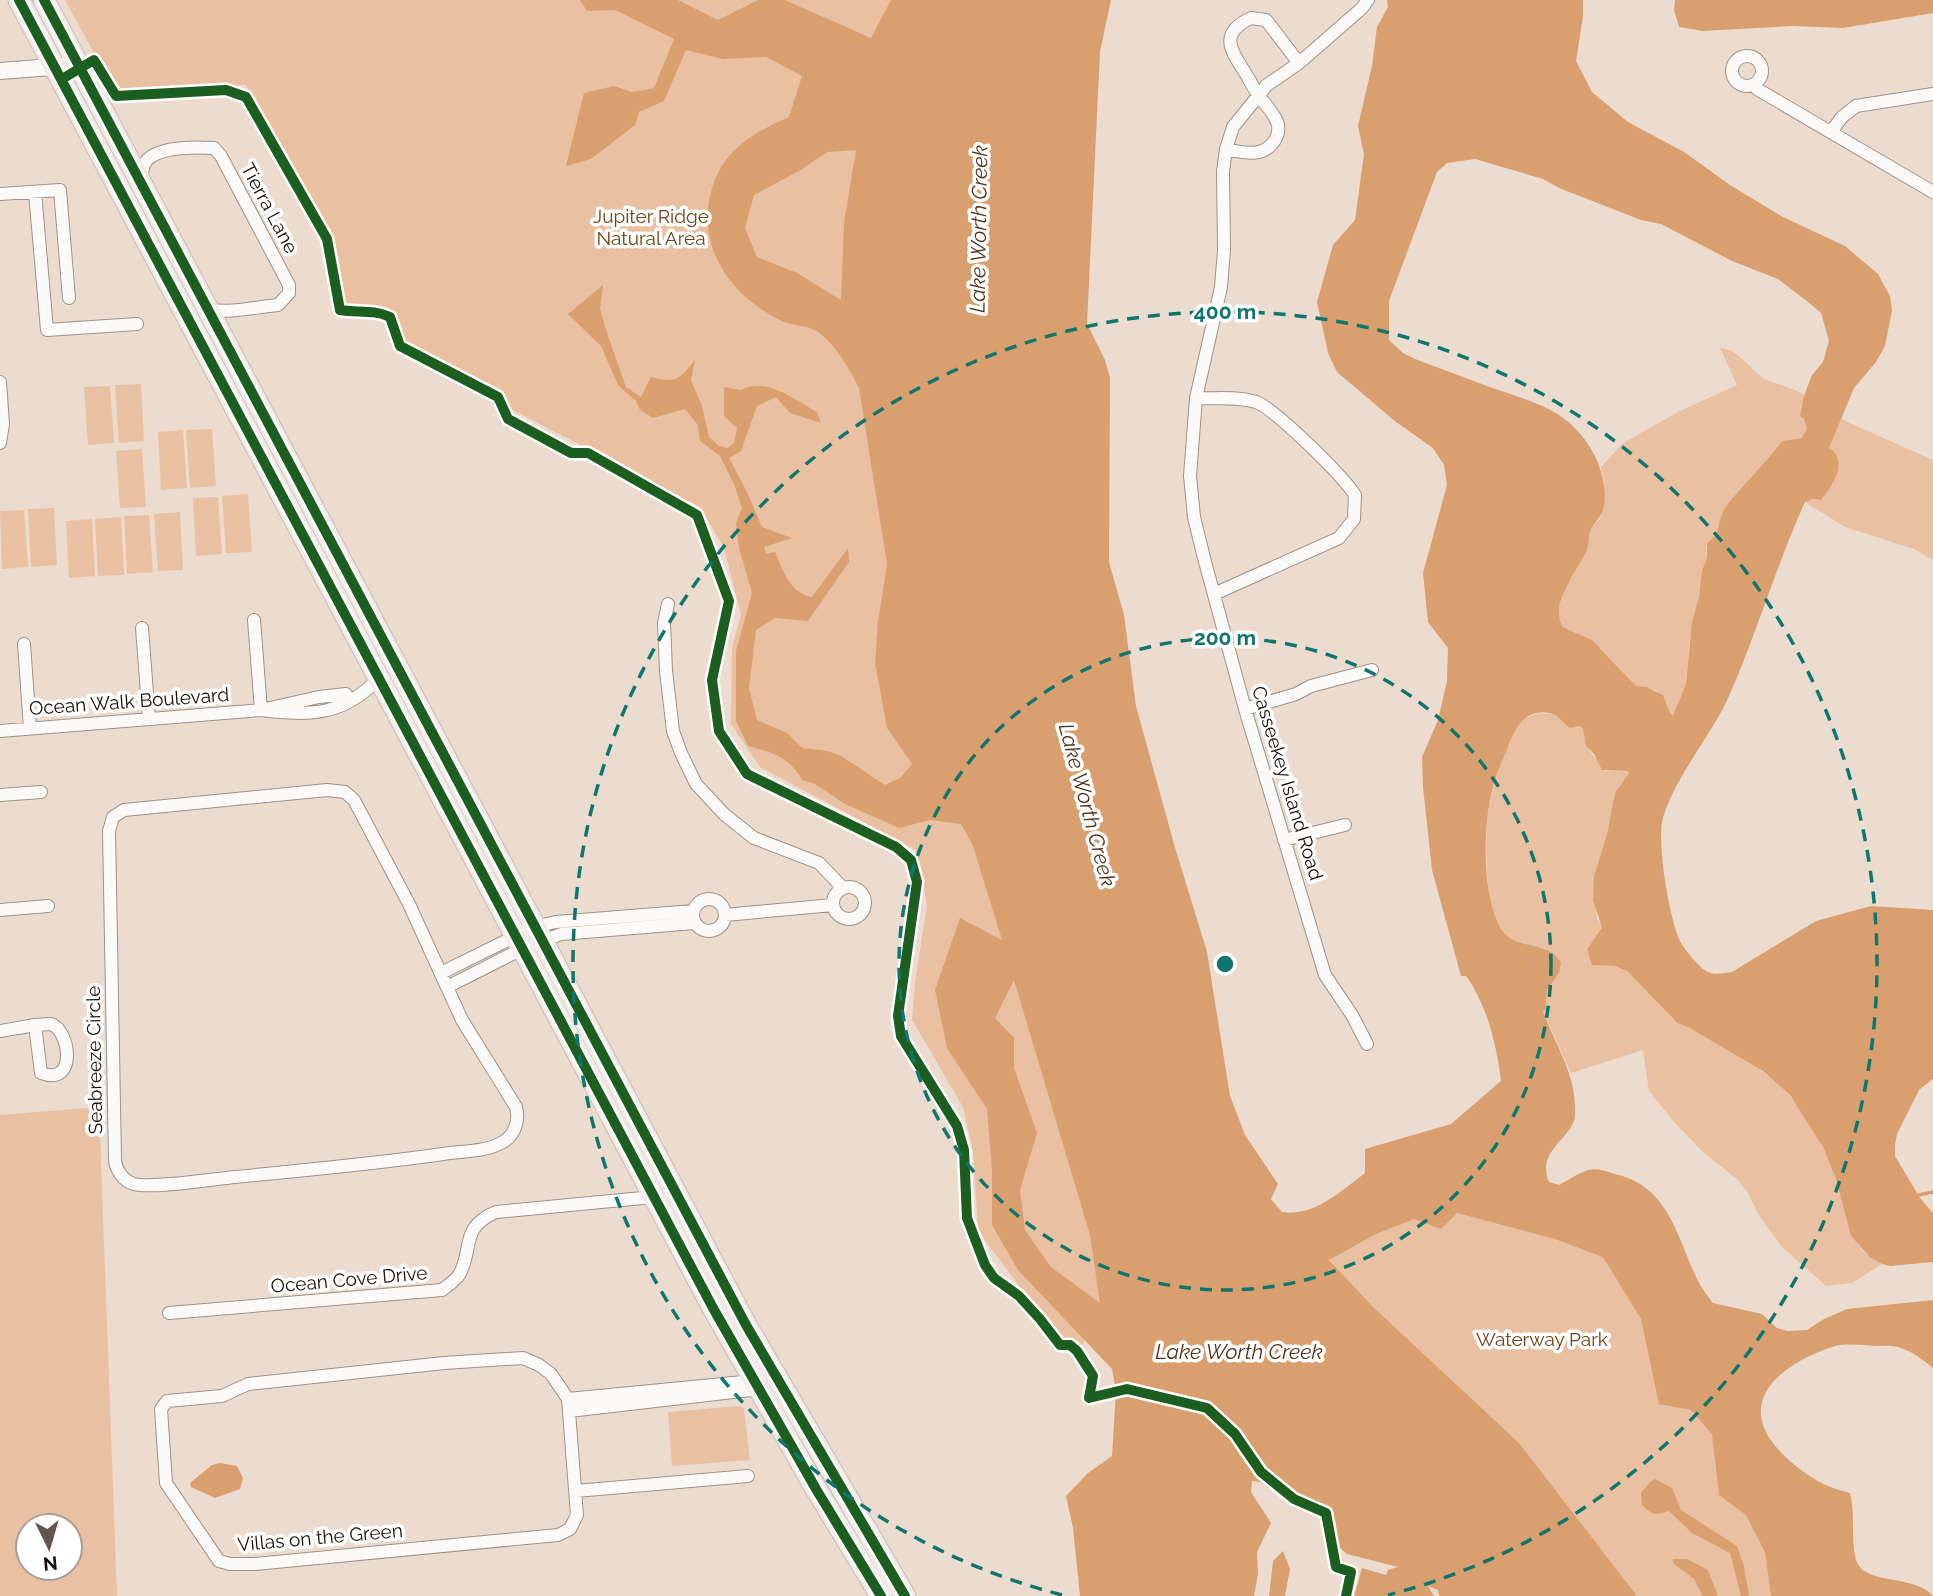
<svg xmlns="http://www.w3.org/2000/svg" width="1933" height="1596" font-family="Raleway,sans-serif">
  <style>
    .green { fill: #e9c0a1; fill-rule: evenodd }
    .water { fill: #da9f6f; fill-rule: evenodd }
    .lines { fill: none; stroke-linecap: round; stroke-linejoin: round }
    .stream { stroke: #da9f6f; stroke-width: 3.5 }
    .minor-casing { stroke: #9e9288; stroke-width: 14 }
    .tertiary-casing { stroke: #9e9288; stroke-width: 18 }
    .primary-casing { stroke: #c5beb8; stroke-width: 23 }
    .minor { stroke: #fcfaf8; stroke-width: 12 }
    .tertiary { stroke: #fcfaf8; stroke-width: 16 }
    .primary { stroke: #f2eae4; stroke-width: 21 }
    .cycleway-casing { stroke: #fff; stroke-width: 15 }
    .cycleway { stroke: #1b5e20; stroke-width: 10 }
    .ring { fill: none; stroke: #0f766e; stroke-width: 3.5; stroke-dasharray: 12 9 }
    .labels { text-anchor: middle; stroke-width: 7; stroke-linejoin: round; paint-order: stroke }
    .street-label { font-size: 19px; fill: #180e06; stroke: #fff }
    .park-label { font-size: 19px; fill: #744112; stroke: #fff }
    .water-label { font-size: 21px; font-style: italic; fill: #543319; stroke: #fff }
    .centre { fill: #0f766e; stroke: #fff; stroke-width: 3.5 }
    .ring-label { font-size: 21px; text-anchor: middle; font-weight: bold; fill: #0f766e; stroke: #fff; stroke-width: 7; stroke-linejoin: round; paint-order: stroke }
  </style>
  <rect width="100%" height="100%" fill="#ecdcd0"/>
  <path class="green" d="M65,0H924L887,564L878,621L979,839L1079,1156L1104,1301L1081,1348L1062,1343L978,1231L973,1151L963,1107L912,1020L915,982L927,905L916,850L760,767L731,724L732,647L741,615L724,548L700,507L395,349L378,305L348,308L342,300L333,235L246,85L116,93Z
    M1720,348C1738,348 1750,370 1765,379C1775,384 1797,389 1805,396C1811,403 1811,419 1812,428L1802,438L1782,441C1766,463 1745,482 1728,504C1722,512 1722,521 1719,529C1715,537 1711,540 1706,547L1707,558L1690,639L1686,684L1675,714L1672,716L1657,691L1636,686L1601,649L1575,632L1563,627L1559,618V603L1580,559L1586,552L1588,537L1592,527L1600,519L1604,505V480L1601,467L1623,443L1678,412L1737,385Z
    M141,384L144,441L119,443L115,385Z
    M110,386L114,443L88,445L84,387Z
    M1841,419L1933,460V560L1914,549L1845,527L1805,502L1813,499L1818,500C1842,479 1832,478 1829,451C1828,441 1837,428 1841,419Z
    M212,429L216,486L190,488L186,430Z
    M183,430L187,488L161,490L158,432Z
    M142,449L146,507L120,508L116,451Z
    M248,494L252,552L226,553L222,496Z
    M218,497L222,554L196,556L193,498Z
    M54,508L57,565L31,567L28,509Z
    M24,510L28,567L2,569L0,511Z
    M180,512L183,570L158,571L154,514Z
    M149,515L153,572L127,574L124,516Z
    M121,517L124,575L98,576L95,519Z
    M92,519L95,576L69,578L66,521Z
    M1539,713L1553,714L1570,728L1578,726L1583,728L1589,750L1605,771H1628L1629,774L1615,793L1607,834L1594,876L1597,918L1602,927L1601,932L1587,948L1593,965L1615,966L1627,971L1676,1023L1688,1026C1722,1047 1762,1065 1789,1095C1811,1119 1825,1149 1836,1179C1850,1214 1841,1242 1882,1264L1852,1283L1826,1286L1781,1246L1758,1214L1748,1193L1738,1180L1702,1151L1676,1124L1649,1091L1643,1050L1571,1073L1543,1011L1546,1009L1547,990L1552,984L1545,948C1534,947 1519,945 1509,939C1483,922 1485,841 1488,814C1490,796 1506,739 1516,726C1522,719 1530,715 1539,713Z
    M99,1107L117,1596H0V1115ZM70,1526V1568H28V1526Z
    M1478,1207L1618,1258L1723,1441L1789,1596H1628L1331,1286L1330,1246L1378,1225Z
    M740,1406L744,1409L750,1460L672,1466L668,1412Z"/>
  <path class="water" d="M580,0H678L718,20L758,0H785L871,38L891,0H1111L1100,52L1087,324L1105,360L1110,378L1109,562L1124,615L1136,706L1174,844L1207,952L1230,1096L1245,1135L1278,1184L1271,1199L1282,1212C1314,1217 1341,1191 1365,1173V1149L1451,1124L1501,1081C1497,1046 1487,1005 1466,976H1461L1432,870L1423,787L1422,757L1438,720L1447,681L1448,648L1428,622L1423,573L1447,485L1444,465L1433,448L1396,422L1337,372L1328,353L1317,302L1333,245L1355,220L1364,154L1358,126L1372,66L1377,27L1388,7L1387,0H1583V16L1576,61L1592,92L1628,122L1684,152L1730,185L1783,217L1845,246L1878,274L1890,296L1892,310L1885,346L1876,362L1854,388L1829,448C1849,460 1833,486 1821,500L1813,499L1805,502C1776,566 1757,633 1729,696C1712,735 1674,778 1663,818C1656,841 1670,923 1681,943C1686,951 1698,966 1706,971C1714,976 1724,973 1732,972L1816,921L1871,906L1933,910V1079L1919,1090L1897,1134L1895,1145V1156L1920,1198L1933,1213V1262L1890,1266L1882,1264L1870,1257L1851,1236L1836,1179L1823,1147L1790,1095L1763,1071L1688,1027L1677,1023L1627,971L1615,966L1592,965L1587,949L1602,928L1593,900L1594,876L1607,834L1615,793L1629,773L1628,771L1602,770L1594,754L1586,746L1583,728L1578,726L1570,728C1563,724 1558,714 1549,713C1523,708 1513,732 1506,752C1501,763 1496,775 1493,787C1483,824 1482,885 1497,921C1510,955 1543,936 1561,962L1559,973L1547,990L1546,1009L1543,1011C1556,1047 1577,1075 1575,1115C1574,1138 1535,1150 1549,1182L1559,1185C1569,1180 1578,1173 1588,1170C1598,1168 1605,1171 1615,1174C1669,1186 1677,1237 1698,1281C1702,1289 1708,1296 1713,1303L1762,1314L1777,1328L1787,1331L1807,1330L1824,1319L1847,1309L1933,1300V1368C1923,1360 1913,1352 1901,1348C1893,1345 1883,1346 1875,1346C1861,1345 1844,1343 1832,1347C1773,1367 1730,1408 1789,1460C1808,1477 1825,1487 1850,1493C1856,1515 1850,1538 1856,1560C1864,1586 1916,1574 1933,1596H1771L1765,1552L1746,1515L1719,1495L1712,1434L1691,1410L1659,1404L1641,1319L1603,1257L1555,1239L1457,1213L1441,1229L1414,1219L1376,1234L1329,1260L1373,1307L1519,1443L1637,1596H1439L1438,1590L1428,1586L1434,1596H1354L1362,1568L1386,1575L1388,1570L1398,1567L1347,1554L1337,1545L1336,1530L1320,1506L1283,1498L1261,1482L1252,1481L1251,1492L1271,1523L1257,1552L1258,1574L1254,1596H1080L1073,1528L1066,1496L1088,1473L1112,1456L1116,1391L1112,1369L1018,1270L992,1225V1171L987,1109L947,1048L935,990L960,918L1002,940L973,846L961,824L930,820L899,828L845,804L815,784L802,780C790,757 771,752 748,746L736,721V651L752,593L739,548L736,523L742,508L734,484L720,456L700,441L698,425L685,409L653,418L640,410L636,401L618,385L601,346L568,314L603,285L600,309L608,336L626,387L641,397L651,377C676,384 680,379 695,360L691,380L702,406L709,437L719,446L728,448L734,443L737,428L724,416V387L741,390C766,376 795,400 817,412L821,423L790,413L776,397L757,406L741,451L729,458L747,492L762,527L792,538L764,547L766,554L775,552C784,572 789,592 812,597L848,548L849,562L808,621L775,618L756,630L749,688L757,720L787,733L802,748L828,751L841,756L885,785L900,778L912,764L887,728L875,663L878,621L887,564L859,388C849,368 836,345 818,332C808,325 792,326 782,321C734,299 698,251 710,197C719,153 750,134 789,117L802,76L766,57L723,59L686,50L664,101L639,112L635,125L591,159L566,166L584,93L614,86L632,92L654,88L674,39L615,10L587,11ZM856,150L844,222L841,300L797,273L757,257L745,228L754,195L799,171L827,152ZM1475,159L1543,179L1559,188L1641,220L1661,224L1732,261L1778,279L1808,302L1821,313L1829,341L1823,362L1812,375L1804,396L1800,416L1804,419L1807,429L1802,438L1782,441C1765,464 1744,483 1727,505C1717,518 1722,534 1707,543V558L1702,571L1699,597L1692,622L1686,684L1673,716L1670,713L1663,695L1646,687L1636,686L1592,640L1563,627C1553,609 1563,595 1571,578C1576,569 1583,559 1587,550C1589,543 1588,536 1591,529C1596,521 1602,516 1604,506C1609,472 1588,434 1559,415C1539,402 1512,395 1490,387C1465,378 1440,368 1415,359L1403,353L1389,340V301L1437,172L1447,163ZM1014,980L1090,1235L1100,1303L1051,1267L1025,1230L1020,1190L1037,1133L1014,1068V1038L995,1018Z
    M1675,0H1933V13L1843,28L1793,26L1703,31L1679,27L1674,10Z
    M220,1463L237,1466L243,1478L240,1489L215,1498L191,1487L190,1483L212,1465Z
    M1655,1479L1672,1488L1681,1510L1737,1546L1744,1566L1749,1596H1741L1730,1553L1692,1533L1669,1511C1656,1515 1652,1516 1642,1505L1641,1493L1650,1482Z
    M1283,1551L1290,1569L1285,1596H1269L1273,1561Z
    M1673,1559H1687L1708,1570L1718,1596H1703L1694,1579L1674,1564Z"/>
  <g class="lines">
    <path class="stream" d="M1919,1195L1933,1192"/>
    <g class="minor-casing">
      <path id="minor" d="M1732 71a15 15 0 1 1 30 0a15 15 0 1 1-30 0Z
        M1754,85L1757,89L1933,192
        M1831,132L1842,117L1856,106L1933,94
        M1226,149C1241,152 1260,158 1272,144C1289,124 1268,110 1257,93C1253,87 1250,81 1246,74C1232,52 1217,34 1251,18L1266,20L1299,63
        M140,182C142,175 142,166 147,160C161,146 195,147 214,148L221,156L289,285V293L278,305C254,307 231,314 208,309
        M35,192L47,330L137,324
        M0,194L60,190L69,298
        M0,382L3,424L0,443
        M1196,398C1214,399 1238,396 1256,402C1275,409 1343,476 1355,495L1354,519L1339,538L1214,594
        M668,604L664,623L666,671L673,731L681,753L696,784L725,815L754,838L819,863L843,888
        M254,620L261,710L319,697L346,694
        M142,628L149,719
        M24,644L30,728
        M1245,709L1296,694L1311,686L1372,670
        M0,731L261,710C311,716 343,716 379,678
        M327,790L345,792L354,800L409,904L462,1020L516,1107C520,1121 514,1137 501,1143C485,1152 461,1151 443,1154C374,1164 305,1170 235,1177C213,1179 152,1189 134,1184C123,1181 116,1170 115,1160L109,831L113,817L124,810Z
        M0,795L41,792
        M1284,840L1345,825
        M833 903a16 16 0 1 1 32 0a16 16 0 1 1-32 0Z
        M693 915a16 16 0 1 1 32 0a16 16 0 1 1-32 0Z
        M0,910L48,906
        M725,915L833,905
        M441,973L534,927L556,922L693,911
        M447,987L522,949L561,934L694,923
        M51,1024C70,1030 78,1087 41,1073L35,1025Z
        M0,1031L35,1025
        M1367,1044L1352,1015L1325,975L1245,709L1204,558L1194,517L1190,476L1196,398L1221,287L1224,250L1223,172L1226,149L1233,127L1267,85L1299,63L1361,9L1368,0
        M169,1313L442,1290C447,1286 455,1281 459,1275C474,1249 459,1228 496,1212L653,1197
        M523,1358L539,1365L551,1374L568,1399L577,1515L570,1529L558,1535L255,1564H230L219,1561L166,1483L161,1409L167,1401L222,1396L248,1384L444,1363Z
        M568,1399L754,1381
        M569,1411L759,1389
        M576,1491L748,1476"/>
    </g>
    <g class="tertiary-casing">
      <path id="tertiary" d="M0,71L65,66"/>
    </g>
    <g class="primary-casing">
      <path id="primary" d="M19,0L713,1308L816,1489L881,1596
        M44,0L746,1325L905,1596"/>
    </g>
    <use href="#minor" class="minor"/>
    <use href="#tertiary" class="tertiary"/>
    <use href="#primary" class="primary"/>
    <g class="cycleway-casing">
      <path id="cycleway" d="M19,0L713,1308L816,1489L881,1596
        M44,0L746,1325L905,1596
        M62,79L94,60L116,96L226,90L246,97L327,239L340,310C358,313 373,309 390,317L400,346L498,397L508,419L571,453H588L697,515L729,601L712,680L719,731L747,774L896,847L911,860L917,882L898,1016L901,1036L957,1126L964,1150L967,1218L985,1265L994,1278L1019,1296L1040,1319L1060,1345H1070L1077,1351L1093,1376L1089,1398L1127,1389L1207,1408L1235,1434L1261,1472L1294,1499L1326,1513L1336,1567L1351,1572L1346,1596"/>
    </g>
    <use href="#cycleway" class="cycleway"/>
  </g>
  <g class="ring">
    <circle cx="1225" cy="964" r="326"/>
    <path d="M1062 1595A652 652 0 1 1 1388 1595"/>
  </g>
  <g class="labels">
    <g class="street-label">
      <text transform="translate(270 208) rotate(62)" y="7">Tierra Lane</text>
      <text transform="translate(129 701) rotate(-4)" y="7">Ocean Walk Boulevard</text>
      <text transform="translate(1288 783) rotate(73)" y="7">Casseekey Island Road</text>
      <text transform="translate(94 1060) rotate(-91)" y="7">Seabreeze Circle</text>
      <text transform="translate(349 1279) rotate(-5)" y="7">Ocean Cove Drive</text>
      <text transform="translate(320 1537) rotate(-5)" y="7">Villas on the Green</text>
    </g>
    <g class="park-label">
      <text x="651" y="223">Jupiter Ridge<tspan x="651" dy="22">Natural Area</tspan></text>
      <text x="1542" y="1346">Waterway Park</text>
    </g>
    <g class="water-label">
      <text transform="translate(979 229) rotate(-89)" y="7">Lake Worth Creek</text>
      <text transform="translate(1087 805) rotate(75)" y="7">Lake Worth Creek</text>
      <text x="1239" y="1359">Lake Worth Creek</text>
    </g>
  </g>
  <circle cx="1225" cy="964" r="10" class="centre"/>
  <g class="ring-label">
    <text x="1225" y="319">400 m</text>
    <text x="1225" y="645">200 m</text>
  </g>
  <g transform="translate(49 1547) rotate(175)"><circle r="33" fill="#ffffff" stroke="#a39f9b" stroke-width="2"/>
  <path d="M0-5L12 26L0 18L-12 26Z" fill="#62564d"/>
  <text y="-10" font-size="19" font-weight="bold" text-anchor="middle" fill="#180e06">N</text>
  </g>
</svg>
